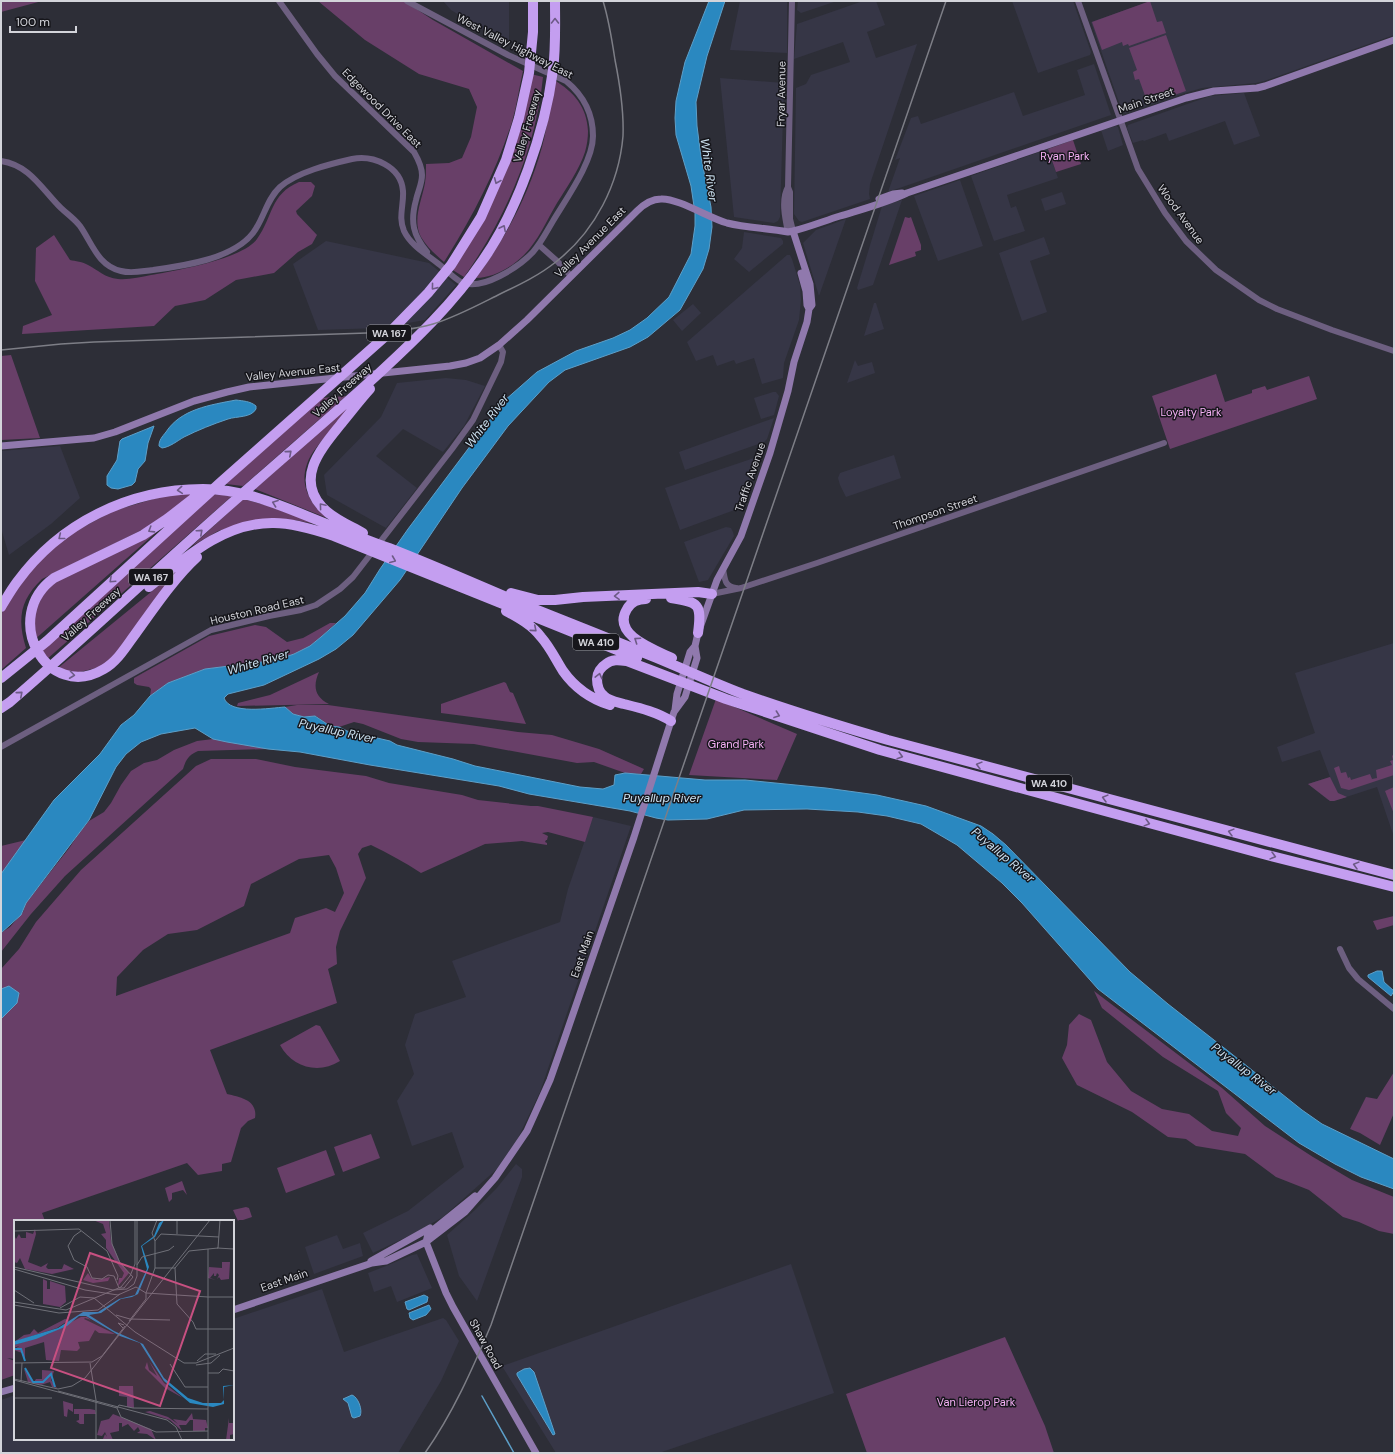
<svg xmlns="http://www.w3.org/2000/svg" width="1395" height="1454" font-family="'DM Sans',sans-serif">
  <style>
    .built { fill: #363646 }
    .green { fill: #683f68; fill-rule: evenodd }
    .water { fill: #2a88c0; stroke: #5d9fc8 }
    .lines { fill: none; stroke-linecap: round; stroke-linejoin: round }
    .stream { stroke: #5d9fc8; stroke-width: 1.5 }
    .tertiary { stroke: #6d5f80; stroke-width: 6 }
    .secondary { stroke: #9079ad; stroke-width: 7 }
    .motorway { stroke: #c49ef0; stroke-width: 10 }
    .rail { stroke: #7d7e86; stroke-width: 1.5 }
    .oneway { stroke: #6d5a86 }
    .labels { text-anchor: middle; stroke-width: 3; stroke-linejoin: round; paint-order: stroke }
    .shield { fill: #16161b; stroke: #9a9ba1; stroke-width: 1 }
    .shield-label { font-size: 10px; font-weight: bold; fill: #d3d4da }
    .street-label { font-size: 11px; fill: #d3d4da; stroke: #16161b }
    .park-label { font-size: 11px; fill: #f6b0f6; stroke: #16161b }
    .water-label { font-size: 12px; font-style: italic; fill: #cbe0ef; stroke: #16161b }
    .inset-river { fill: none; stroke: #2a88c0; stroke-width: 2 }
    .inset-road { fill: none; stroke: #6f7078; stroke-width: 1 }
    .view { fill: #c75081; fill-opacity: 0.15; stroke: #c75081; stroke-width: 2 }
    .inset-edge { fill: none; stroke: #d3d4da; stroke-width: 2 }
  </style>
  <rect width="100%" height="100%" fill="#2d2e37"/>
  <path class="built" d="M443,1H509V45L451,10Z
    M740,1H787V53L730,50Z
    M798,1H837L801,13L797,10Z
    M863,1H876L885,25L867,32L876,58L917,44L870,184L869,194L870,199L802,222L799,221L794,214L796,88L806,84L811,75L850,62L843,42L794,59L797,24Z
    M1012,1H1073L1091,52L1090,55L1038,73Z
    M1151,1H1394V35L1264,81L1256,83L1202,88L1185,93L1126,113L1122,111L1091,22Z
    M1094,64L1111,115L888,192L900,158L895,160L911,118L918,116L921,124L1014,92L1023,116L1085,95L1077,70Z
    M720,78L784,83L780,217L778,221L774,223L734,217Z
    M1244,93L1260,136L1234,145L1225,121L1169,141L1166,133L1144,141L1143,140L1133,143L1127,128L1128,125L1210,96Z
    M1116,126L1118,127L1123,145L1108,151L1101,130Z
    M1048,149L1058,178L1007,195L1011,208L1016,206L1025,231L994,241L971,176Z
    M960,180L983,246L938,261L914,196Z
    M1062,192L1066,204L1045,211L1041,199Z
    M902,200L873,285L858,290L857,288L882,206Z
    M846,219L819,296L803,243L816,230Z
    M744,232L781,238L783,241V244L749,272L734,259L742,248Z
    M1044,237L1050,254L1030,261L1047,312L1022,321L999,253Z
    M326,241L429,263L456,285L425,320L380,328L318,330L293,264Z
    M787,255H790L792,259L800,285L801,300L799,320L784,363L783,378L762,384L754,358L736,364L734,360L717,366L713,355L696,361L687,342Z
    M874,303H876L884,329L864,336Z
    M693,304L701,313L682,331L673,320Z
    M855,360L858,366L872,362L875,373L847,383Z
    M446,378L466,380L485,386L464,426L443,452L403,429L376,456L417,488L386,528L327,495L324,475L381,417L397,383Z
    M773,392H776L779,396L774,415L761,419L754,398Z
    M774,418L767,439L764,442L685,470L679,452Z
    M60,446L80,498L51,524L9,555L1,528V451Z
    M894,455L901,478L846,497L840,485L838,478L840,473Z
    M754,458L758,459L740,508L680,530L665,488Z
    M726,527L731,528L733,532L734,536L708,580L699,582L684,542Z
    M1394,643V837L1377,787L1334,801L1328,800L1308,784L1330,777L1320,750L1282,762L1277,747L1315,733L1295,673Z
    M593,817L631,826L540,1092L518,1138L497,1169L443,1217L413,1234L373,1253L363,1233L408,1211L464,1167L452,1132L412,1146L397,1101L414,1074L405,1045L415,1014L466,997L452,961L560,922L568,889Z
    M516,1164L522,1169V1177L477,1301L459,1276L447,1235L475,1210L496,1189Z
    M337,1235L343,1249L360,1243L363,1256L314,1274L305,1247Z
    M417,1254L432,1288L397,1302L391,1286L374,1292L368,1273L386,1266L412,1255Z
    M791,1264L834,1393L659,1453H556L502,1366Z
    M322,1289L344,1352L443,1318L446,1320L459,1341L441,1381L398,1453H1V1400L15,1395V1439H233V1319Z"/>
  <path class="green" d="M1,1H42L1,12Z
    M318,1H404L433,20L523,71C519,88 517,105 512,122C496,172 472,218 444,262C435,254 427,247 421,237C412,220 422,200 425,183C426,177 426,170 426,164L449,163L462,158L471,137L477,107L469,89L419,74L365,40Z
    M1150,1L1157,22L1162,21L1166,33L1129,46L1128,44L1123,46L1122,42L1102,50L1092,22Z
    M1166,35L1186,91L1148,104L1139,79L1135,80L1133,72L1137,70L1129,48Z
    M531,74L543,77C536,149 505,219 464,277L451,269L485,218Z
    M554,80C574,92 587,107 588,131C588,138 587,145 585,152C579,170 567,187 557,203C547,220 538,241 524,255C512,267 493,278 476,278C506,237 528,197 542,147C548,125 550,102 554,80Z
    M1073,140L1081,164L1056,172L1048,149Z
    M299,182H311L315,186L312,196L296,211L297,214L317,235L312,244L298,252L274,273L236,280L205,300L175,306L154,326L22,334L23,326L52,315L35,281L36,248L54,235L70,260C75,261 83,262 88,265C98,270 105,278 118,279C129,280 140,277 151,275C175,271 243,259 257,239C273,217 270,194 299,182Z
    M905,217L909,218L911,217L921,245V250L915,252L916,256L889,265Z
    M11,355L40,438L1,440V356Z
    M1216,374L1225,402L1252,393V390L1265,386L1267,390L1309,376L1317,399L1170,449L1152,396Z
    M346,396L243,486L226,484L322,398Z
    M356,399C347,411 338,422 328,433C321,442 311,452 307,464C299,486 311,505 327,518L255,489Z
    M194,493L150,526L42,579C20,600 17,619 26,648L1,670V614L14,592L27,573L67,536L113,511L167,495Z
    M214,494L232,496L46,660L38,651Z
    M243,499L269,506L320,525L295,520H280L241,524L218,531L192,546Z
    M160,529L33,641L29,626L46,587Z
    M184,565L123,645L104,666L76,673L58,668Z
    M330,623H336L321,637L310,646L294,654L277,660L205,669L168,683L150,696L151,689L149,687L137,685L134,683V678L209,636L255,625L266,627L287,642L303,638Z
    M319,672C313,685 314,697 329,704L237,706L238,703L270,695Z
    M504,682L506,683L510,692L513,693L526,724L441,713V704Z
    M716,699L797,734L777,780L689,775Z
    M297,705H328L518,732L552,735L599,749L644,769L641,774L625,773L594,762L577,763L474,744L418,742L401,739L363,724L354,722L339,727L330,726L316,716L304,717L293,714L285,707Z
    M213,739L268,749L198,751C189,755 186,759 183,769L65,876L31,914L1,952V933L10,927L23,912L26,903L70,847L79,833L89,821L104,812L111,803L121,785L131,771L144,763L157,760L174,750L197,741Z
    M1394,754V775L1349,790L1341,788L1334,768L1339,766L1341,773L1346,772L1348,778L1350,777L1351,780L1370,774L1372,779L1377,778L1376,770L1392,765L1390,761L1393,760L1392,756Z
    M211,759H256L295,767L366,776L389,783L462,795L478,800L531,806H538L593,817L585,842L548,832L542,833L548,836L547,840H546L545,842L547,843V845L522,841L485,844L421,873C404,862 388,853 371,845L362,848L358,854L366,878L340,931L336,947L337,964L328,969L337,1003L210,1050L227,1094C240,1097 258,1100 255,1118L248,1121L241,1128L231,1162L222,1164V1171L198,1175L187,1163L42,1213L45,1221H15V1359L7,1358L15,1361V1375L1,1380V1019L17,1003L9,987L1,989V969L19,949L36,922L81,870L196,766ZM329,855L336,868L344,893L335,912L326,908L295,918L290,933L116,996L117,977L143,950L168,934L197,930L244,906L251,884L299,859Z
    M1330,777L1338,793L1347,797L1334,801H1330L1308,784Z
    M1394,787V814L1385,791Z
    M26,840L1,874V846Z
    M1394,916V925L1377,930L1373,921Z
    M1094,991L1222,1088L1265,1126L1313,1157L1352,1180L1394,1197V1234L1379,1231L1359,1222L1343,1217L1309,1190L1276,1177L1245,1154L1196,1146L1186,1139L1168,1137L1132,1112L1077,1085L1062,1058L1067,1045L1069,1025L1079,1014L1091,1020L1107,1062L1131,1091L1162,1109L1189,1114L1212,1131L1238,1136L1241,1128L1226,1113L1218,1091L1163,1057L1102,1008Z
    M316,1025L320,1026L340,1061C318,1075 292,1067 280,1045Z
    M1394,1072V1113L1380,1145L1360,1133L1350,1129L1366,1097L1377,1099Z
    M371,1134L380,1158L343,1172L334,1147Z
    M326,1150L335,1175L286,1193L277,1168Z
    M182,1181L187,1195L183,1190L172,1193V1199L169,1202L165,1188Z
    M246,1207L249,1208L252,1217L243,1220H239L238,1221L233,1210Z
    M1005,1337L1045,1426L1054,1453H867L846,1394Z"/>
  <path class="water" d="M709,1H725L707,56L696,102L697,126L701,157L711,207L712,227L709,249L703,269L680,310L648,337L630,347L565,370L549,382L508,426L462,488L400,580L353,635L336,649L319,659L264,685L228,694L224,698C230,715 270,708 285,707L293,714L304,717L315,716L330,726L339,727L347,731L390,741L397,745L453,759L475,766L580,787L603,789L614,785L615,775L625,773L705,780H745L826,788L877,795L926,806L981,826L993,834L1006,845L1130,972L1168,1004L1228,1051L1302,1110L1322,1124L1394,1159V1189L1361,1177L1335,1164L1299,1143L1098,989L1022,903L1002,883L957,845L921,824L887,816L858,812L807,809L744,810L707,819L668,820L656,818L630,811L529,794L499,786L370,765L300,752L268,749L227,742L213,739L195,728L161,734L141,742L126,754L116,767L89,820L26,903L21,915L1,933V874L54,800L100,754L121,725L134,715L150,696L168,683L205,669L277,660L294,654L310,646L321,637L345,616L365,593L380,569L408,529L504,401L537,372L576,351L613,338L630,330L647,318L669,297L691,254L695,226V213L691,186L676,135L675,118L676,101L685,62Z
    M236,400C243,401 250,401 256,406V409C251,418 237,416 228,419C213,424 198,430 184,437C177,441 170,447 162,448L159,446C159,440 162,437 166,432C181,409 210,405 236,400Z
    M154,426L148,443L145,461L138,469L135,482L132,485L118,489L111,488L107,485V476L117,460L120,441L122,439Z
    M1377,971H1382L1384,982L1394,991L1391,996L1368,977V975Z
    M9,986L19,993L17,1003L1,1019V989Z
    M424,1295L428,1297L427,1302L409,1310L407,1309L405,1302Z
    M429,1305L431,1309L426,1315L413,1320L410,1318L409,1313Z
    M530,1368L534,1372L555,1434L553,1435L517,1375V1373L524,1369Z
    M352,1395C358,1397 363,1410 360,1416L354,1418L352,1417L348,1403L343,1399Z"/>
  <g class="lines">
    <path class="stream" d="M482,1396L514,1453"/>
    <path class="tertiary" d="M279,1L317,54L335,76L414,152C418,159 422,167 422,175C422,184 418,191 416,200C410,222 413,235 427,252
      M792,1L788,187L790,192V219L793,231
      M1078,1L1138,169L1165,213L1186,241L1216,270L1259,300L1277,309L1332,330L1394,351
      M1,161C28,165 40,186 57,204C64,212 73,217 80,226C92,243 98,266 121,271C132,274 142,271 153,270C183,266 233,259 253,233C264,219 266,200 280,187C297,172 330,164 352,159C373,155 401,166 403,191C404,205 398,217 404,231C411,246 428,255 440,265C447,271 454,278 461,282C482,292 520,266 533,252C541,243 547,231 553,221C566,199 593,162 593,136C593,113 583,95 566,81L508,55L407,1
      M788,232C785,218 781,199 788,187
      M539,245L557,261L571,276
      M723,569C725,578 724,587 736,588
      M712,594L741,588L817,563L1164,443
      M1,747L211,630L269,616L301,610L316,605L340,589L353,577L452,449L473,420L501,362L503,352L499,345
      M1340,949L1349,968L1358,979L1394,1009"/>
    <path class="secondary" d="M879,199L893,194L902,193
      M801,273L806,291L807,305L809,309
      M1,446L94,438L115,432L194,401L227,392L249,387L450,366L466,363L480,358L499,345L527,320L637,211C643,205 651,199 661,199C678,198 709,218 727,223C747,228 768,228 788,232L793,231C809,227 824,221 840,216C863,209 886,203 907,193L1186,98L1214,91L1257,88L1265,86L1394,40
      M675,710L677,694L690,652L695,646
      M475,1196L428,1234L426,1242L446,1293L453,1307L536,1453
      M371,1261L430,1228
      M233,1310L372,1263L386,1261L426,1242L465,1212L495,1178L527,1131L550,1080L563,1043L634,837L671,721L674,712L685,697L697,658L695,646L698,633L712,594L717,580L741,536L770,453L788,391L794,362L807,322L809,309L812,305L810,284L793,231
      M1,1392L15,1388"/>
    <path class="motorway" d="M363,533C349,525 333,519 322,507C295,477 322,448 341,424C351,412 360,400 370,389
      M197,557C175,577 154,608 136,633C127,645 118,661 104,669C47,703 0,617 54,578L143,535L167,519L203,491
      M149,587C185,558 224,522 274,523C293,523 316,530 334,536L637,658
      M511,593L538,600H555L583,597L698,592L712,594
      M671,598C699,602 702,604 698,633
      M646,599C638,599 631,602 627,609C611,635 655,650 672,658
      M1,607C6,599 11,590 17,582C60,523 129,489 203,489C239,489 273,502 307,516C334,527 361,538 389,548C435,566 480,586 525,605C569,623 613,640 657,658C686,670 714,683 743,694C791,711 840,726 888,740L1394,875
      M506,611C519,618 532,625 541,637C550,647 556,660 563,671C575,688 591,699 610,705
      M1,678L47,641L221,482L388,334L428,293L451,265L481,217L506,160L519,118L529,73L533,32V1
      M1,708L10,702C88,635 163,563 241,495C286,455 332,416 376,376C415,340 453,304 483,260C518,210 545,131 553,70C556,47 555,24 555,1
      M671,721C657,712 640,708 624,704C617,702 609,701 604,696C599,692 597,686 597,679C597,673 601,667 606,664C612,659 619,660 627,661L726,699L880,750L1263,854L1394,887"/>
    <path class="rail" d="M1,350L61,344L94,342L367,333C389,332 412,330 433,324C456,317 478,305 500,294C519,285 540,275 557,261C595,231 619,184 623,136C624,110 620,85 615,60C612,40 609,20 603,1
      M425,1453C453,1413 472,1370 491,1325L946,1"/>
  </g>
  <defs><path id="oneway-chevron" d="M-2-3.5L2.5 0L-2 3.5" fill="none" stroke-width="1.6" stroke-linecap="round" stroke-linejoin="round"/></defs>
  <g class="oneway">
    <use href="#oneway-chevron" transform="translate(555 21) rotate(-90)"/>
    <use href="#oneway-chevron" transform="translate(497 181) rotate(113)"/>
    <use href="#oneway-chevron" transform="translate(503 228) rotate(-63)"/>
    <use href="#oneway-chevron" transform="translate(434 287) rotate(129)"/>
    <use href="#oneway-chevron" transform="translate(289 453) rotate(-41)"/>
    <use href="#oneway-chevron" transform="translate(180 490) rotate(175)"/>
    <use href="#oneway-chevron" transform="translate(275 503) rotate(-160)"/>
    <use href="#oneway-chevron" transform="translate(322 506) rotate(-130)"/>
    <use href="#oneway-chevron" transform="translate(151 530) rotate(148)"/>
    <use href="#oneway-chevron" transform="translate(200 532) rotate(-42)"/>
    <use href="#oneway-chevron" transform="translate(61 537) rotate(141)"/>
    <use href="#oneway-chevron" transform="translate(393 560) rotate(22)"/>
    <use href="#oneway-chevron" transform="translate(112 580) rotate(137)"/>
    <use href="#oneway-chevron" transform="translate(617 596) rotate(178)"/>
    <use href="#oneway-chevron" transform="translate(534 629) rotate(41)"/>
    <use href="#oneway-chevron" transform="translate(637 640) rotate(-146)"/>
    <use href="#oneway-chevron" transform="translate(72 675) rotate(7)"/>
    <use href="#oneway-chevron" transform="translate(599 676) rotate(-76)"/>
    <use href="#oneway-chevron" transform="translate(20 694) rotate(-41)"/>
    <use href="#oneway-chevron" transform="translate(777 715) rotate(20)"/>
    <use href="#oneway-chevron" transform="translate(900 756) rotate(16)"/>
    <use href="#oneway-chevron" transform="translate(979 765) rotate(-165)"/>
    <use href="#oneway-chevron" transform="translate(1105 798) rotate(-165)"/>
    <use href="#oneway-chevron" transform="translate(1147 823) rotate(15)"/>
    <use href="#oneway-chevron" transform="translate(1231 832) rotate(-165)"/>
    <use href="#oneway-chevron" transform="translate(1273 856) rotate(15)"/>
    <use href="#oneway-chevron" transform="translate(1356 865) rotate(-165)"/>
  </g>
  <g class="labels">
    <g class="shield">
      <rect x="367" y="325" width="44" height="16" rx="3"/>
      <rect x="129" y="569" width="44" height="16" rx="3"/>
      <rect x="573" y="634" width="46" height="16" rx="3"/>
      <rect x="1026" y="775" width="46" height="16" rx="3"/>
    </g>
    <g class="shield-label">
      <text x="389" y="337">WA 167</text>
      <text x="151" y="581">WA 167</text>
      <text x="596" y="646">WA 410</text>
      <text x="1049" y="787">WA 410</text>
    </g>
    <g class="street-label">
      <text transform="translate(515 46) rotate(27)" y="4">West Valley Highway East</text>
      <text transform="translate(781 94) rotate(-89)" y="4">Fryar Avenue</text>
      <text transform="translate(1146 100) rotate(-19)" y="4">Main Street</text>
      <text transform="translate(382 108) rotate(45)" y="4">Edgewood Drive East</text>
      <text transform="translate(527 126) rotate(-74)" y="4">Valley Freeway</text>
      <text transform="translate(1181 214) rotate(54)" y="4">Wood Avenue</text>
      <text transform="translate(590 242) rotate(-45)" y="4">Valley Avenue East</text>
      <text transform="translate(293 372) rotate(-6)" y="4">Valley Avenue East</text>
      <text transform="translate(342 390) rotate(-42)" y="4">Valley Freeway</text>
      <text transform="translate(750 477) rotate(-71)" y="4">Traffic Avenue</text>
      <text transform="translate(935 512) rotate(-19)" y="4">Thompson Street</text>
      <text transform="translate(257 610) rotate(-13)" y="4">Houston Road East</text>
      <text transform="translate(91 614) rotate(-42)" y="4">Valley Freeway</text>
      <text transform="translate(582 954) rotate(-71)" y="4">East Main</text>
      <text transform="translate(284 1280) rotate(-19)" y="4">East Main</text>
      <text transform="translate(486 1344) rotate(61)" y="4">Shaw Road</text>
    </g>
    <g class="park-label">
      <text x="1065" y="160">Ryan Park</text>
      <text x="1191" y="416">Loyalty Park</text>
      <text x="736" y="748">Grand Park</text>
      <text x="976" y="1406">Van Lierop Park</text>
    </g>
    <g class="water-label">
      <text transform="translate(709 170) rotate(82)" y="4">White River</text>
      <text transform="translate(487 421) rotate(-53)" y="4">White River</text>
      <text transform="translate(258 662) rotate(-16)" y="4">White River</text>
      <text transform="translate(337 731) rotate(12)" y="4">Puyallup River</text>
      <text x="662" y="802">Puyallup River</text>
      <text transform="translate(1003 855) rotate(40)" y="4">Puyallup River</text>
      <text transform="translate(1244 1069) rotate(37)" y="4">Puyallup River</text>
    </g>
  </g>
  <g transform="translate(14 1220)">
    <rect width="220" height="220" fill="#2d2e37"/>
    <path d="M79,0H95L97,21L106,42L115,53L104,66L105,58H108L110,53L92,28V20L87,14L92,13L89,4ZM21,9L22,14L14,42L27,47L34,43L32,47L34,49H48L50,44L60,49L38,54L11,49L6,38L3,43L0,42V15L2,19L5,14L7,18H12V12L19,14ZM208,42H216L215,59L207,60L205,57L203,59L205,55L203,53L202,56H200V53L196,58L202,60L194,58L195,47L208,48ZM74,53L77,58L83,60L96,57L94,61L79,63L69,60ZM29,59L33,61V69H36V61L51,66L52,82L46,87L29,84ZM67,97H73L77,100L71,98L70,99L101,114L85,113L81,110L75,121L64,122L66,128L63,131L47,130L45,141L32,140L30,122L11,128V140L8,133L0,130L5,126L0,128V125L34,114ZM51,99L55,100L43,108L0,122L10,115L16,114L20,109L24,113ZM135,141L150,163L169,178L151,168L131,148L133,142L135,150L143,156ZM10,149L20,162L22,159H28V150L40,151L37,160L43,168L38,167L36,162L27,165L14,162ZM105,166H119L120,188L113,187V177L105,176ZM49,181L59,184V192L54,189L53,197L50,196ZM60,189H76L81,190L82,194H70V204H66L62,201L65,200V194H60ZM136,191L154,197L164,204L159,199L172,201L178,193L179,199L192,200L194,208H191V211H179V200H176L172,205H165L168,211L156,200L131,192ZM99,194L137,209L142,220L133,214L123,213L126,211L124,207L120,211L114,204L108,207V203H105V211L96,213L99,220L89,219L91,214L93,217L91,212L88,216L83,215L87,201L95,199ZM215,198V203H220V214L216,215V220H212Z" fill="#683f68"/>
    <path d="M150,0L141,17L128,26L135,47L124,74L118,77L107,79L87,93L75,95L100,111L129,124L150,158L174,178L189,183H207L210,180L209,166L220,165L210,167V184L199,187L176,183L150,161L126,123L106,116L72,96H65L53,106L22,119L0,125L1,121L44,108L69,92H84L105,79L121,75L133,49L127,26L140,16L145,3Z" fill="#2a88c0"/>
    <path class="inset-river" d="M0,129H7L11,141M11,148L19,162H29L37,154L41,167"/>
    <path class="inset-road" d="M163,0V14M0,11L65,9L93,31L104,56L103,60M67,11L60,16L54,26L60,40L73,47L78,58L88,59L94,55L100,56L105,68H110L119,57L106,43L98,24L96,0M141,21L147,14L205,17M141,21L138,13L143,0M203,28L220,29M194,29L175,31L161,48L163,84L179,102L182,109H220M123,45L128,37L155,30L160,26M0,47L99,70L113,69L120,64L123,56V0M141,48H161M0,49L71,70L104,75L122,67L132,73L194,77M0,70L20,83M132,73L141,48V21M194,77H220M0,82L52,90L107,67L116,56L121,44V0M0,85L45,93L84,90L106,74M46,88L66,77L80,78L121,112L170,143H182L220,128M102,95L116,99M116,99L156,100M115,101L132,79V73M109,108L104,103L110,105M183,141L191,134H202M0,143L78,142L88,136L111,106M76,143L82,180V220M156,144L171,167H194M182,145L197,143L206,135M194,153H205L209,149L220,151M0,159L44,169L58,166L71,158L196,0M0,160L103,188M7,162L8,143M44,171L153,200L162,207L168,220M0,178H38M103,188L107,197L142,212L194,211M103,188L105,185L119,188L194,189M194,220V29L204,28L206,0"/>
    <path class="view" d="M76,33L186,71L146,186L37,148Z"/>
    <rect width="220" height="220" class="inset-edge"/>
  </g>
  <rect width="1395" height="1454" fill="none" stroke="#d3d4da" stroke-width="4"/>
  <path d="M10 26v6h66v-6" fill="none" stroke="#d3d4da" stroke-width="2"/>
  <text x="16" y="26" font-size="12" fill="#d3d4da" stroke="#16161b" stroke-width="3" paint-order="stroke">100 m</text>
</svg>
